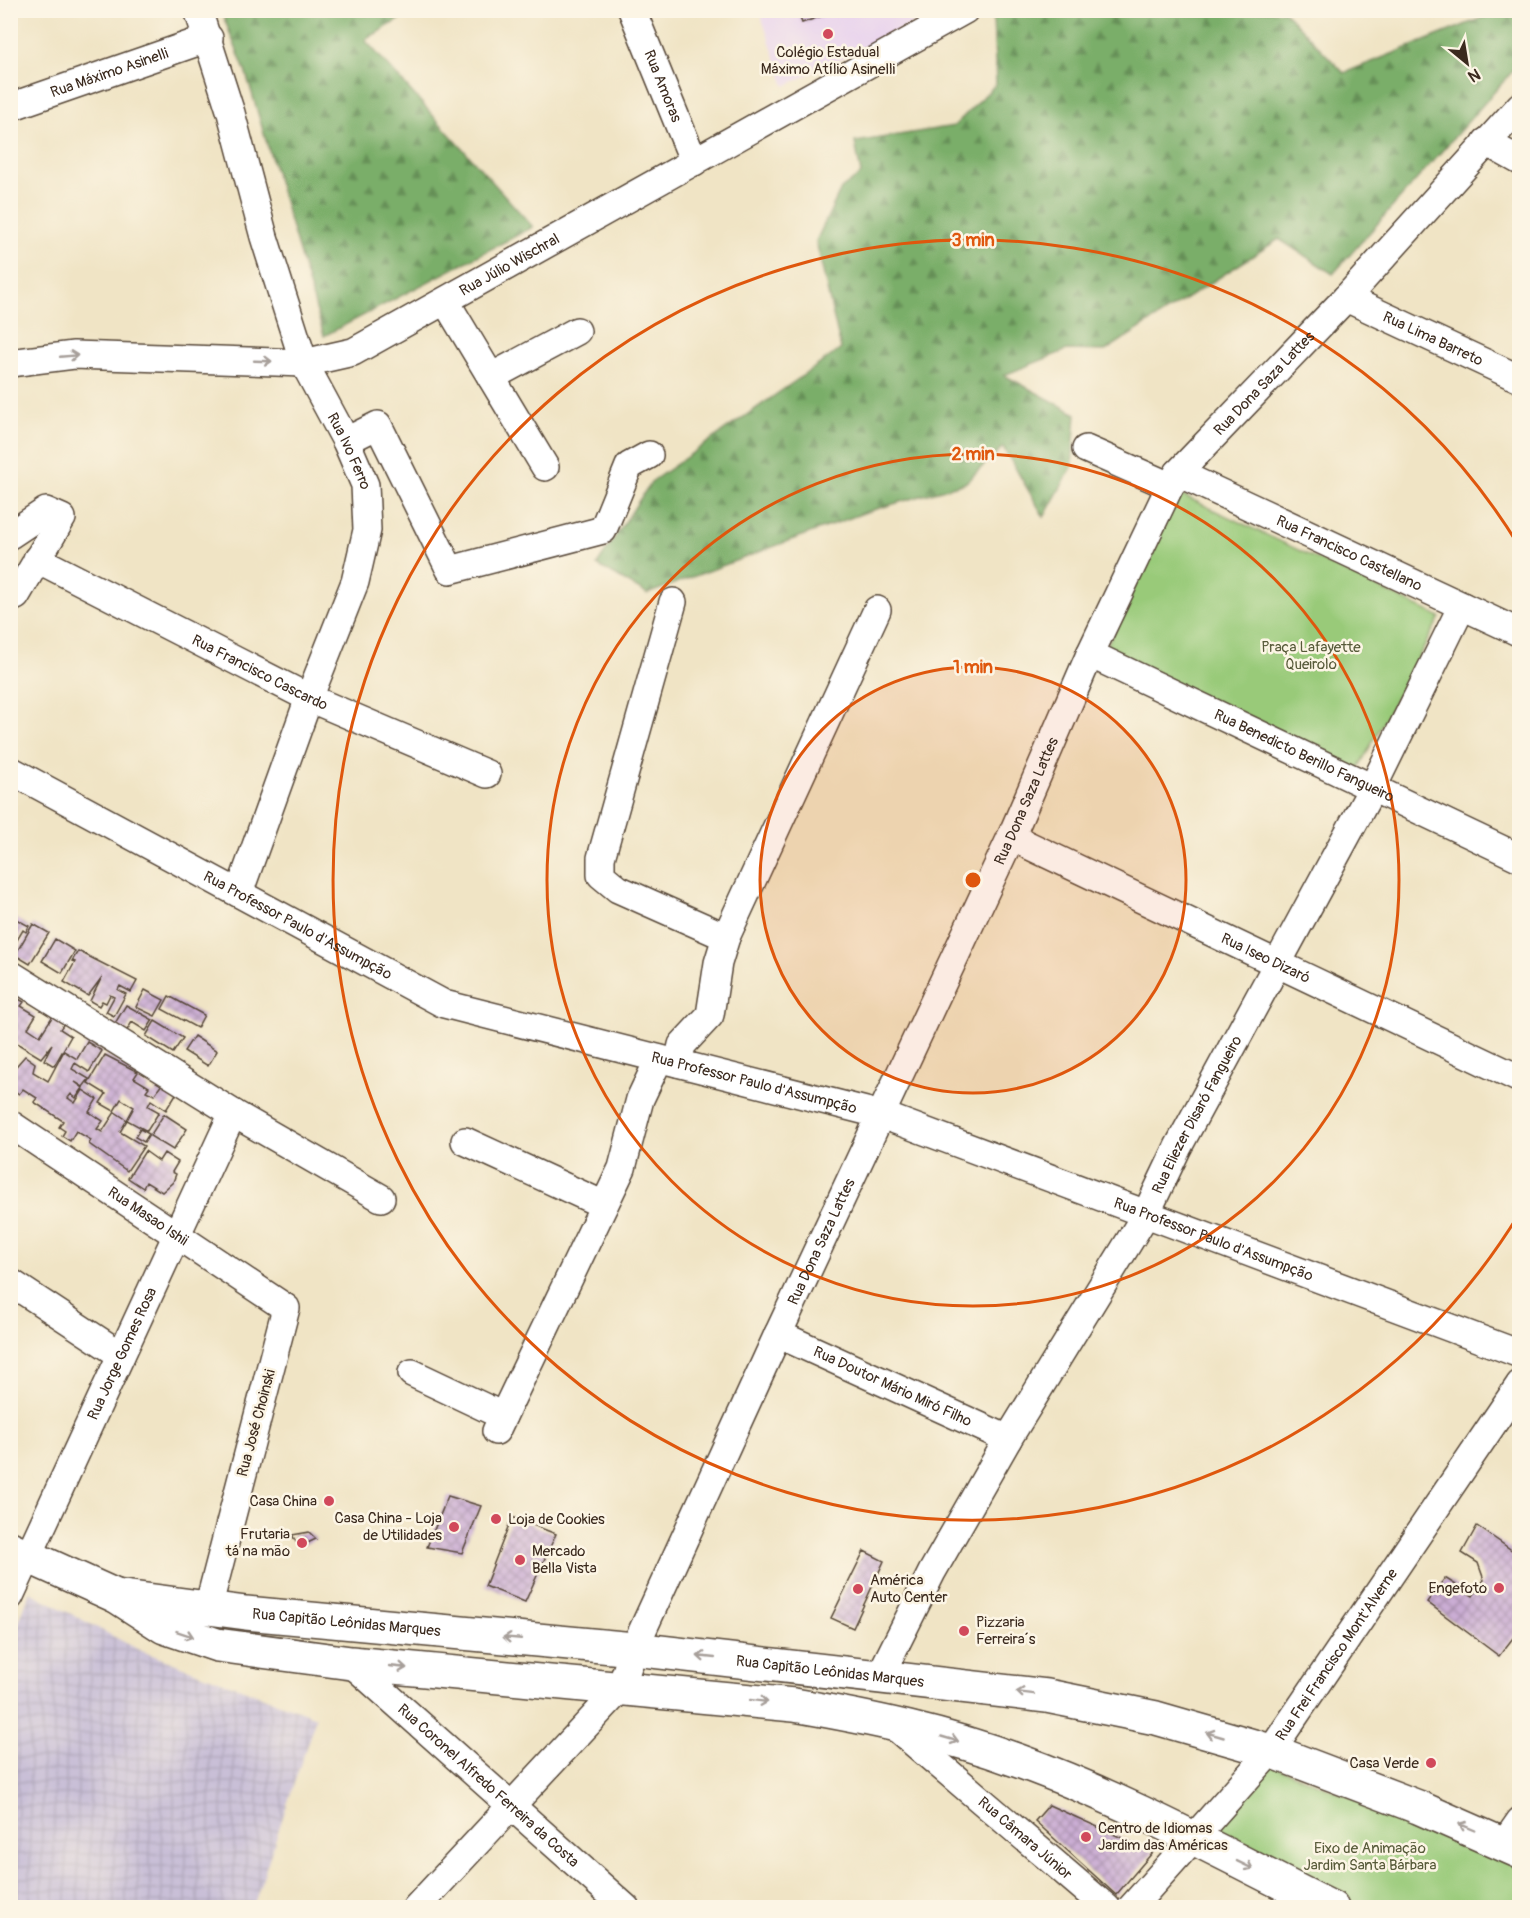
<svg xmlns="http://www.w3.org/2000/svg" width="1530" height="1918" font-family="Pangolin,sans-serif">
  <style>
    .built { fill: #e8d2ee }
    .industrial { fill: url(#industrial-grid) }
    .forest { fill: url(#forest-firs); stroke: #5a6c44; stroke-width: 1.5 }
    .park { fill: #99ca79; stroke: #6a7a4c; stroke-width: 1.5 }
    .building { fill: url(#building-cross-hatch) }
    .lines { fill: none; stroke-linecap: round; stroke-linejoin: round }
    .minor-casing { stroke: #564637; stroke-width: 30 }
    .major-casing { stroke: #564637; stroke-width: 36 }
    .minor { stroke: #fff; stroke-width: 27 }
    .major { stroke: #fff; stroke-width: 33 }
    .oneway { stroke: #a79f9a }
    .ring { fill: none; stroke: #df570d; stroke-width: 3 }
    .poi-dot { fill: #d1495b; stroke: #fcf5e5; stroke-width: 2 }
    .labels { text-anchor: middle; stroke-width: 5; stroke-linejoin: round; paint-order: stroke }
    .poi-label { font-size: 15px; fill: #3b2a1e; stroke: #fcf5e5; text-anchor: end }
    .street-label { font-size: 15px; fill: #3b2a1e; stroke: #fcf5e5 }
    .park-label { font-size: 15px; fill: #575a39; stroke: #fcf5e5 }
    .centre { fill: #df570d; stroke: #fcf5e5; stroke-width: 3 }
    .ring-label { font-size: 18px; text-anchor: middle; font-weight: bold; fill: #df570d; stroke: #fcf5e5; stroke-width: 5; stroke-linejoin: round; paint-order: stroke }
  </style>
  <defs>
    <pattern id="industrial-grid" width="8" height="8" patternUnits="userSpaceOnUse" patternTransform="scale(1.5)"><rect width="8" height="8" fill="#c9bfd7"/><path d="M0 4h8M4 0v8" fill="none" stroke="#aea4b8"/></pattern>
    <pattern id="forest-firs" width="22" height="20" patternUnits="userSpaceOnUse" patternTransform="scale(1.5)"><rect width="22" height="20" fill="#7aae69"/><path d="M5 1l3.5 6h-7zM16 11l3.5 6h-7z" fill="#658e56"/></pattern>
    <pattern id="building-cross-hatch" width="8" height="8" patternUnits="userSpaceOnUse" patternTransform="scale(1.5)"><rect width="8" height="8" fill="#cbadd4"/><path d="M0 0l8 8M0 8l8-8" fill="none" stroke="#a68dab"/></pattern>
  </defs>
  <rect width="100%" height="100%" fill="#fcf5e5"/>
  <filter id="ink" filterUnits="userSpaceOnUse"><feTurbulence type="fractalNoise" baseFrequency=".0167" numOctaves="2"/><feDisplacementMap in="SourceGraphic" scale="12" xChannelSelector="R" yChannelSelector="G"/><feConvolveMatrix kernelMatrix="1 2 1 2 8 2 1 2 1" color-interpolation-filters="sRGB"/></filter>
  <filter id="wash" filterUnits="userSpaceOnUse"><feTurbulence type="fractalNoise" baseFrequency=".008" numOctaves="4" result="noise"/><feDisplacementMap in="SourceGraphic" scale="24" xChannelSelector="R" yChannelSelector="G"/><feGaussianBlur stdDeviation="1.35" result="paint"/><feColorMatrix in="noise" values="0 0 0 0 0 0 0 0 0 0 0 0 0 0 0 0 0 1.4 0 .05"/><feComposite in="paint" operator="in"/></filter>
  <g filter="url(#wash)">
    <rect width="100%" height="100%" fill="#f0e4c5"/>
    <path class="built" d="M759,10L938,11L785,86Z"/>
    <path class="industrial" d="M30,1592L139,1650L316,1717L253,1907H11V1643Z"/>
    <path class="forest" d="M1006,10L1284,11L1344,73L1492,14L1495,11H1519V64L1333,274L1279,239L1105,351L1067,350L1004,375L1076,414L1072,467L1044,517L1003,447L965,483L866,512L647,594L597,565L651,482L841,349L816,241L841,189L861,174L855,142L954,126L996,84L993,18Z
      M221,11H413L365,40L533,227L324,336L246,73Z"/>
    <path class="park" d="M1178,493L1440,617L1353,778L1104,652Z
      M1271,1765L1519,1865V1907H1359L1209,1836Z"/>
    <g id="blocks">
      <path class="building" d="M797,10H836V11L802,23Z
        M16,919L29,926L26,932L23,930L10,952V928Z
        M33,924L49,933L30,964L15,955Z
        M55,939L75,951L62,973L42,961Z
        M78,951L137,981L131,992L120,986L118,990L126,994L114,1016L106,1012L114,997L110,995L106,1003L102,1001L99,1006L90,1001L102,977L88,996L64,982L75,962L72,961Z
        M145,990L164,1000L155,1016L136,1007Z
        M10,994L24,1002L21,1006L36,1015L28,1028L40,1036L54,1014L65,1022L60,1029L71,1036L54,1066L44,1060L52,1044L41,1058L10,1039Z
        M169,996L204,1015L197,1028L162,1009Z
        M126,1005L153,1020L146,1031L132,1022L126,1032L114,1025Z
        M155,1021L183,1038L173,1053L146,1036Z
        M194,1036L217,1051L208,1066L184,1051Z
        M87,1042L102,1051L89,1072L75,1063L72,1069L89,1079L83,1087L75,1082L83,1088L76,1098L71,1094L68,1098L75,1103L83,1090L97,1099L89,1112L103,1121L97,1129L102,1132L115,1112L127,1120L120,1132L144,1146L127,1171L89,1144L91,1140L76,1131L70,1141L62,1136L65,1131L59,1127L63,1121L34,1102L37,1098L23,1089L19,1094L10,1088V1073L25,1056L35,1063L33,1072L48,1081L64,1051L77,1059Z
        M105,1055L138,1072L134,1078L149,1087L146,1091L154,1095L162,1084L176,1094L166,1110L151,1100L148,1106L159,1112L147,1131L127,1120L134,1107L121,1099L114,1111L100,1103L106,1094L88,1083Z
        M164,1114L187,1129L173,1150L150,1136Z
        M140,1129L149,1134L144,1142L135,1137Z
        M145,1151L159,1161L164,1153L178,1162L172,1172L176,1174L173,1182L162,1192L146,1182L143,1188L128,1178Z
        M448,1496L481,1506L462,1553L427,1547Z
        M512,1517L556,1534L525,1602L485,1586Z
        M1477,1526L1520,1556V1629L1499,1656L1427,1602L1445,1578L1473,1596L1484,1580L1478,1563L1462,1553Z
        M309,1532L316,1539L299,1547L292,1535Z
        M864,1551L884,1561L853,1628L831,1618Z
        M1049,1805L1153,1852L1116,1895L1035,1821Z"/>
    </g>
  </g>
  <g filter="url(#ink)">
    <use href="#blocks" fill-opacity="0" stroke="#564637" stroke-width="1.5"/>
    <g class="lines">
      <g class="minor-casing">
        <g id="minor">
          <path id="s1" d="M198,10L231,113L264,237L304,363L346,441L365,485L367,530L355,582L309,698L239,893"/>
          <path id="s2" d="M632,10L694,162"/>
          <path id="s3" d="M10,107L209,38"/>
          <path d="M1486,142L1520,161"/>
          <path id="s4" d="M1346,298L1520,379"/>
          <path d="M446,302L545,467"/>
          <path id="s5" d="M10,363L74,355L304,363L353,352L965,10"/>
          <path d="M491,377L577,331"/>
          <path d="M346,441L378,425L450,570L603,530L629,466L649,455"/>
          <path d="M1086,449L1170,486"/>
          <path id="s6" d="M1178,473L1520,633"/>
          <path d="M10,535L46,511L62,518L16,596L10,593"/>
          <path id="s7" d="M37,559L309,698L487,774"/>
          <path d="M673,602L601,858V875L618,889L726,937"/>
          <path id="s8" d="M1090,654L1520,858"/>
          <path id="s9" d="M10,770L444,1004L882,1115L1520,1354"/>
          <path id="s10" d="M1011,837L1520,1079"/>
          <path d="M10,974L233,1113L381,1198"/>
          <path d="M678,1063L682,1045L710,1015L718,963L726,937L877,610"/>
          <path id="s11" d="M10,1124L286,1308L208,1608"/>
          <path d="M465,1141L604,1205"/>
          <path d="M10,1282L121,1355"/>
          <path id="s12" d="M778,1334L1008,1439"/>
          <path d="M412,1373L503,1416"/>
          <path d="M496,1431L622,1168L640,1099L659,1059"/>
          <path id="s13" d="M10,1596L233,1113"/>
          <path id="s14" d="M351,1663L626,1908"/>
          <path id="s15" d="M880,1676L932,1572L1008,1439L1146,1214L1178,1147L1372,789L1462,606"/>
          <path id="s16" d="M893,1725L1107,1908"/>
          <path d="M1504,1844L1520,1821"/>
          <path id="s17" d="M416,1908L620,1689L634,1649L778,1334L1011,837L1090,654L1170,486L1178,473L1346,298L1520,106"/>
          <path id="s18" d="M1131,1908L1271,1751L1520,1384"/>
        </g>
      </g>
      <g class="major-casing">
        <g id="major">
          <path d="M10,1548L116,1596L164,1627L217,1645L351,1663L794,1705C871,1718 946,1734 1019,1761C1127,1800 1229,1857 1332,1908"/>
          <path id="s19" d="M116,1596L246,1613L634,1649L1047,1696L1156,1718L1271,1751L1418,1807L1520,1852"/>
        </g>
      </g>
      <use href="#minor" class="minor"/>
      <use href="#major" class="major"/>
    </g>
    <defs><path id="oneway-shaft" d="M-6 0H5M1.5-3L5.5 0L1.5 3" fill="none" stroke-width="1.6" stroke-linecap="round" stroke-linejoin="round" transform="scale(1.5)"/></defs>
    <g class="oneway">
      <use href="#oneway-shaft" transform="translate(69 356) rotate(-5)"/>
      <use href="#oneway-shaft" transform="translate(263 361) rotate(2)"/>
      <use href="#oneway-shaft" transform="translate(185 1634) rotate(19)"/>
      <use href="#oneway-shaft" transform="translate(512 1638) rotate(-175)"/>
      <use href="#oneway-shaft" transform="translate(706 1657) rotate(-174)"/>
      <use href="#oneway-shaft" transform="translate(398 1667) rotate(6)"/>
      <use href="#oneway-shaft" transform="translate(1025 1693) rotate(-173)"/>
      <use href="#oneway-shaft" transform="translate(759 1701) rotate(7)"/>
      <use href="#oneway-shaft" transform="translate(1215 1735) rotate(-164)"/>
      <use href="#oneway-shaft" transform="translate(950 1739) rotate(16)"/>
      <use href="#oneway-shaft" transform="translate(1467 1827) rotate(-157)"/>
      <use href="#oneway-shaft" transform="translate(1245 1865) rotate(26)"/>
    </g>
  </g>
  <circle cx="973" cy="880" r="213" fill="#df570d" fill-opacity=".12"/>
  <g class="ring">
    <circle cx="973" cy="880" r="213"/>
    <circle cx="973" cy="880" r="426"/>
    <path d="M1519 1214A640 640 0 1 1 1519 546"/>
  </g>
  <g class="poi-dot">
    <circle cx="828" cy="34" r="6"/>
    <circle cx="329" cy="1501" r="6"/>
    <circle cx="496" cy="1519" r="6"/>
    <circle cx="454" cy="1527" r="6"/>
    <circle cx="302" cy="1543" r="6"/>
    <circle cx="520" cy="1560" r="6"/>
    <circle cx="1499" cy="1588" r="6"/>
    <circle cx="858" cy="1589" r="6"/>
    <circle cx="964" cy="1631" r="6"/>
    <circle cx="1431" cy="1763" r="6"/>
    <circle cx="1086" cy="1837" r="6"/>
  </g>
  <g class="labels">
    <g class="poi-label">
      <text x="828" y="57" text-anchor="middle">Colégio Estadual<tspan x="828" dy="17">Máximo Atílio Asinelli</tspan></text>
      <text x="317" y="1506">Casa China</text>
      <text x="442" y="1523">Casa China - Loja<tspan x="442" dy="17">de Utilidades</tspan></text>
      <text x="508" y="1524" text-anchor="start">Loja de Cookies</text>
      <text x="290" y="1539">Frutaria<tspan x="290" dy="17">tá na mão</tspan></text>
      <text x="532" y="1556" text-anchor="start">Mercado<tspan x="532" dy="17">Bella Vista</tspan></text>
      <text x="870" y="1585" text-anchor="start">América<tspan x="870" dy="17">Auto Center</tspan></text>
      <text x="1487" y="1593">Engefoto</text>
      <text x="976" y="1627" text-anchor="start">Pizzaria<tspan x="976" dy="17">Ferreira´s</tspan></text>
      <text x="1419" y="1768">Casa Verde</text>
      <text x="1098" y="1833" text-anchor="start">Centro de Idiomas<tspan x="1098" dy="17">Jardim das Américas</tspan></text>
    </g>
    <g class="street-label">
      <text dy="5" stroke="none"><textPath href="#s3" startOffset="105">Rua Máximo Asinelli</textPath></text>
      <text dy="5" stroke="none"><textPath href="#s2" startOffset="82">Rua Amoras</textPath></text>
      <text dy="5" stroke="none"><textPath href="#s5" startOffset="524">Rua Júlio Wischral</textPath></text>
      <text dy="5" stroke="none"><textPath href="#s4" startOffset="96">Rua Lima Barreto</textPath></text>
      <text dy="5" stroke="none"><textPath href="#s17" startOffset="1762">Rua Dona Saza Lattes</textPath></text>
      <text dy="5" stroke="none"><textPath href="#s1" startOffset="468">Rua Ivo Ferro</textPath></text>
      <text dy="5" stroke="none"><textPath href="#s6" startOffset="189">Rua Francisco Castellano</textPath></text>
      <text dy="5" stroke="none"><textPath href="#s7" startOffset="250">Rua Francisco Cascardo</textPath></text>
      <text dy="5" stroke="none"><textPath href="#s8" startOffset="237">Rua Benedicto Berillo Fangueiro</textPath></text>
      <text dy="5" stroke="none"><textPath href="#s17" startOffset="1276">Rua Dona Saza Lattes</textPath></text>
      <text dy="5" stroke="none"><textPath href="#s9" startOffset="327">Rua Professor Paulo d'Assumpção</textPath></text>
      <text dy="5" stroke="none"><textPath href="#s10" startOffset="282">Rua Iseo Dizaró</textPath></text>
      <text dy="5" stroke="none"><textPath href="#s9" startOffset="813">Rua Professor Paulo d'Assumpção</textPath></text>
      <text dy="5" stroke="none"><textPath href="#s15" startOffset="645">Rua Eliezer Disaró Fangueiro</textPath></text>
      <text dy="5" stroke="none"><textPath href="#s11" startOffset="166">Rua Masao Ishii</textPath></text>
      <text dy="5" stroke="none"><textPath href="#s9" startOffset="1299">Rua Professor Paulo d'Assumpção</textPath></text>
      <text dy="5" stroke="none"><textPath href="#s17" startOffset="790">Rua Dona Saza Lattes</textPath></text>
      <text dy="5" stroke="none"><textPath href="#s13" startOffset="267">Rua Jorge Gomes Rosa</textPath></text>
      <text dy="5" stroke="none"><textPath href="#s12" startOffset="126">Rua Doutor Mário Miró Filho</textPath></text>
      <text transform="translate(256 1423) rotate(-75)" y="5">Rua José Choinski</text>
      <text dy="5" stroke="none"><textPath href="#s19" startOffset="232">Rua Capitão Leônidas Marques</textPath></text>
      <text dy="5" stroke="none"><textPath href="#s18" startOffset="327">Rua Frei Francisco Mont'Alverne</textPath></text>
      <text dy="5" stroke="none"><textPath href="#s19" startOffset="718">Rua Capitão Leônidas Marques</textPath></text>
      <text dy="5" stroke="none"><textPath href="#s14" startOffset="184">Rua Coronel Alfredo Ferreira da Costa</textPath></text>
      <text dy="5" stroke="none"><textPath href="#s16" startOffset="174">Rua Câmara Júnior</textPath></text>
    </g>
    <g class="park-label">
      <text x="1311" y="652">Praça Lafayette<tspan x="1311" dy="17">Queirolo</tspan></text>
      <text x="1370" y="1853">Eixo de Animação<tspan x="1370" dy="17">Jardim Santa Bárbara</tspan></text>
    </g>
  </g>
  <circle cx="973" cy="880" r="9" class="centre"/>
  <g class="ring-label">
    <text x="973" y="246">3 min</text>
    <text x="973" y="460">2 min</text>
    <text x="973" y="673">1 min</text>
  </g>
  <rect width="1530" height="1918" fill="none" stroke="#fcf5e5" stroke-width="36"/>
  <g transform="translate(1467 63) rotate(150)" stroke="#fcf5e5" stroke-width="4.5" paint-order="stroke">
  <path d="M0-4.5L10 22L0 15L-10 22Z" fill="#3b2a1e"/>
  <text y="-9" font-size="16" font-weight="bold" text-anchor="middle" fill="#3b2a1e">N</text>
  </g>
</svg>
